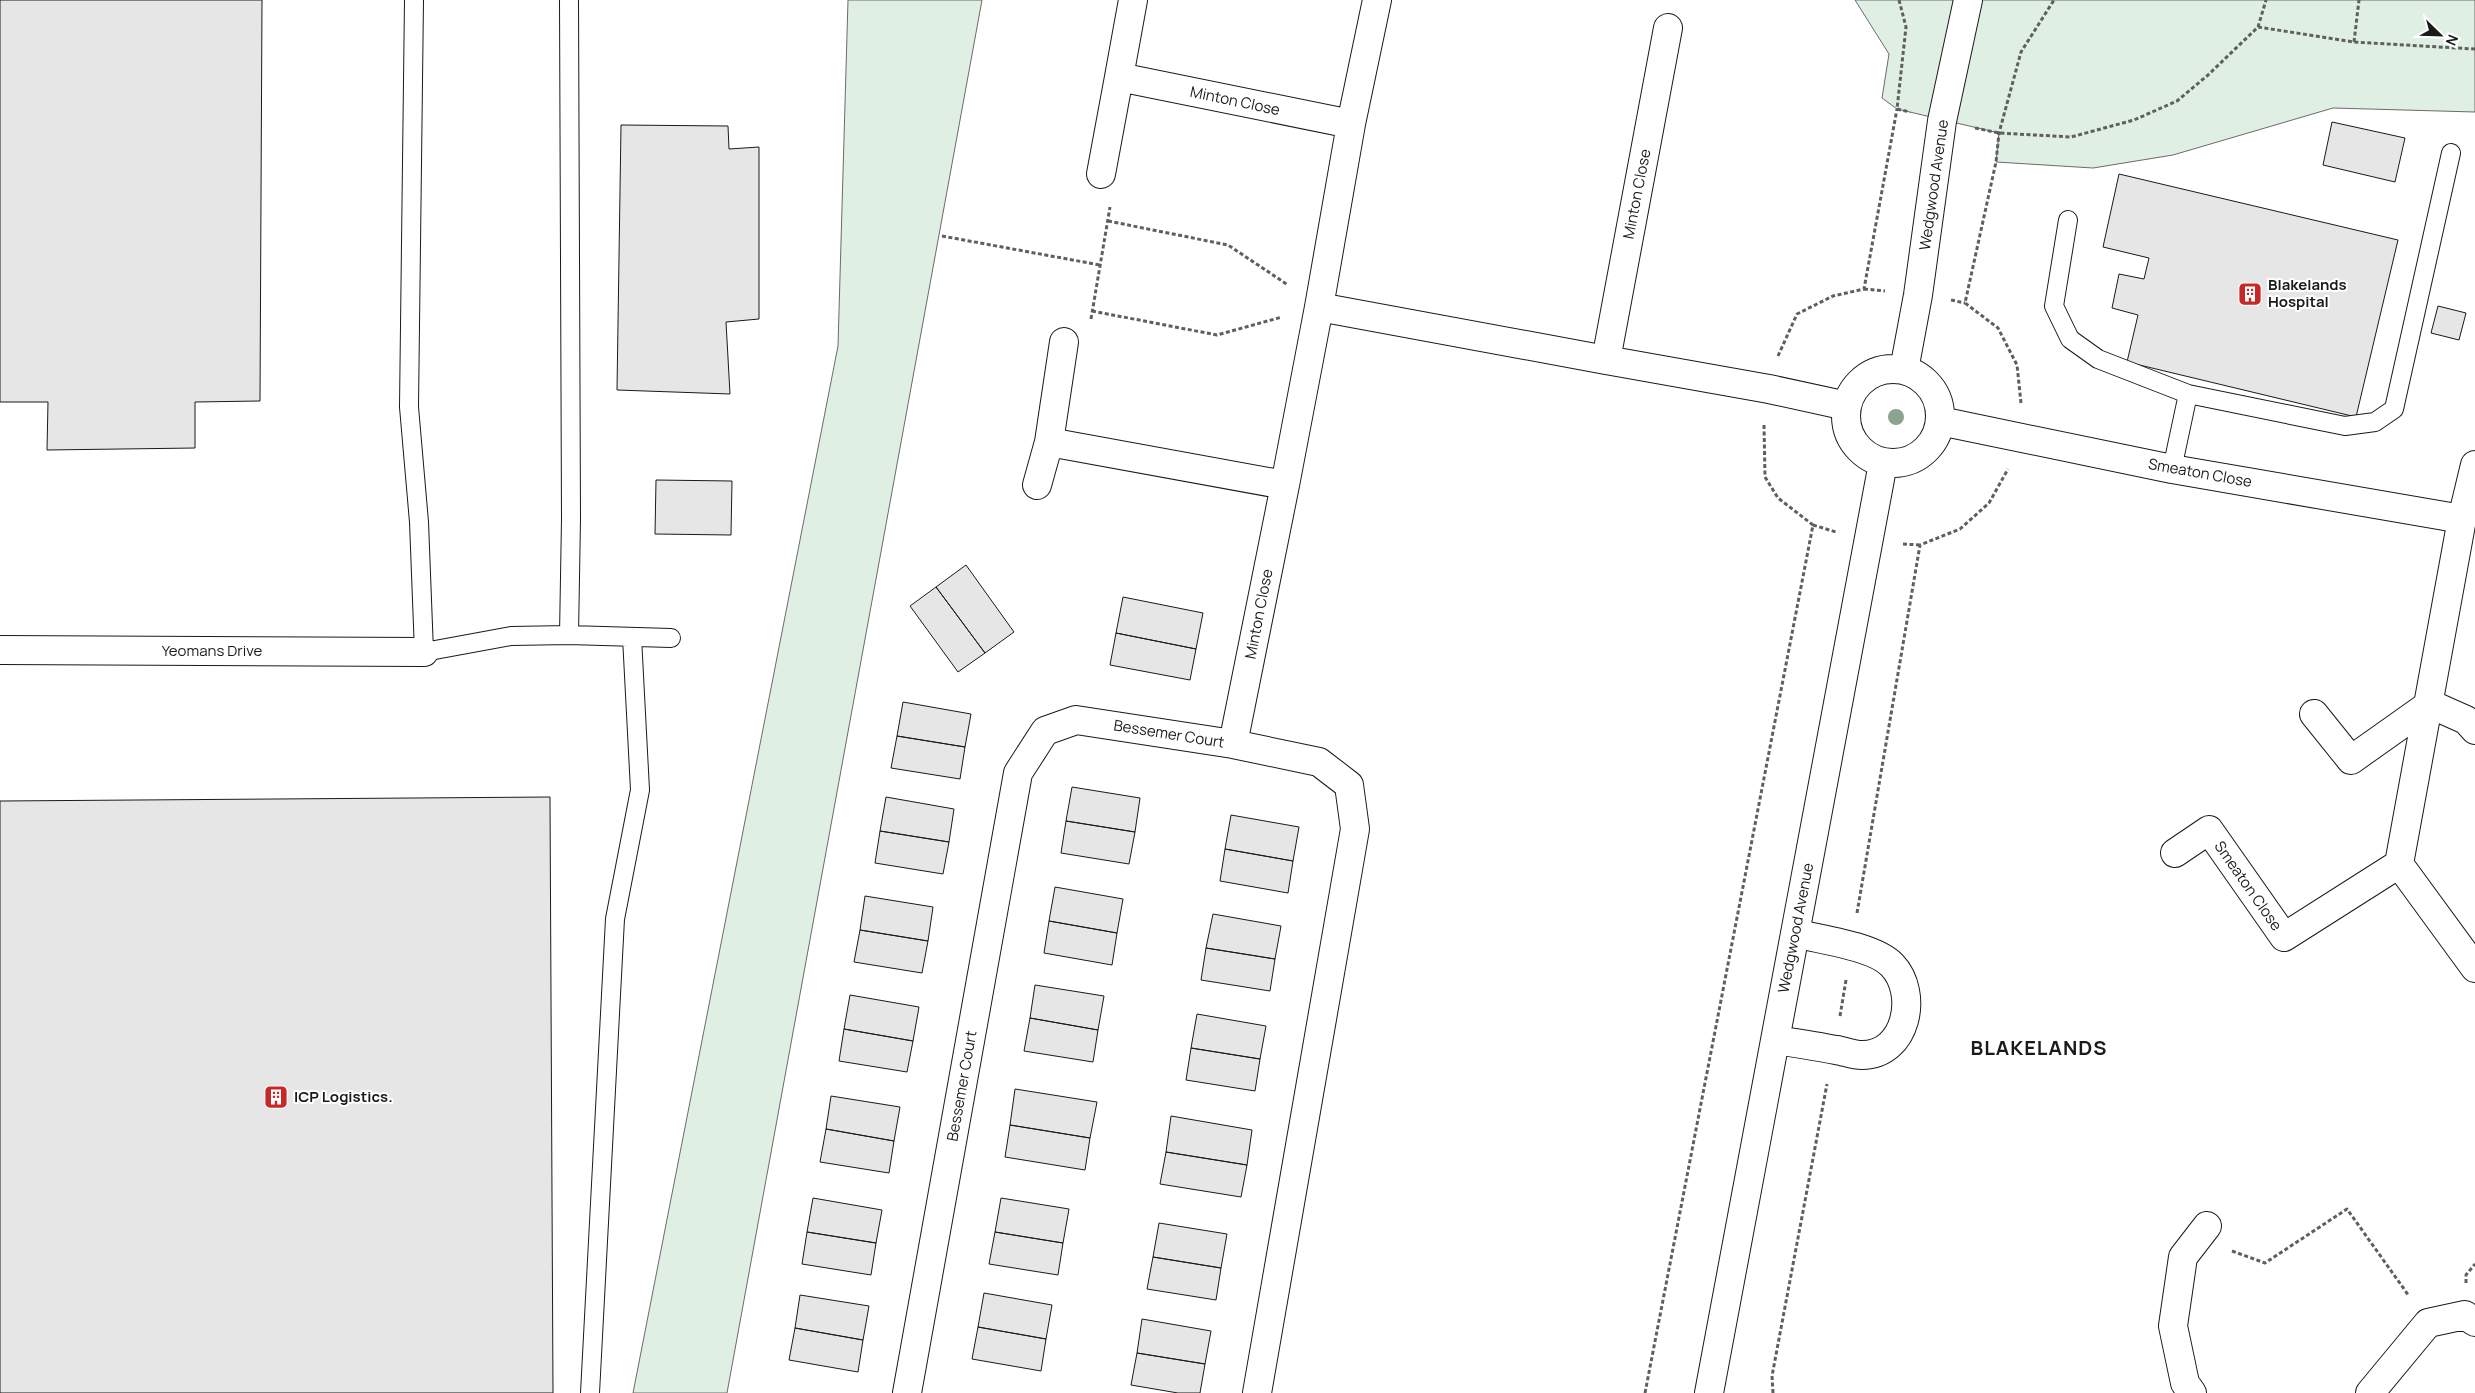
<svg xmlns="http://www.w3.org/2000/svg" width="2475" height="1393" font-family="Manrope,sans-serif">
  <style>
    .green { fill: #e0efe3; stroke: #6a6a6a }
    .building { fill: #e6e6e6; stroke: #1a1a1a }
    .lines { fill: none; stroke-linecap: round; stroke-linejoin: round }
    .service-casing { stroke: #1a1a1a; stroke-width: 20 }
    .minor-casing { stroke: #1a1a1a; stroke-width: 30 }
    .path { stroke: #5f5f5f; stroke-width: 3; stroke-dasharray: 4 2.5; stroke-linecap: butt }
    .service { stroke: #fff; stroke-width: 18 }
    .minor { stroke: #fff; stroke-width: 28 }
    .tree { fill: #8aa48f }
    .labels { text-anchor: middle; stroke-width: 4; stroke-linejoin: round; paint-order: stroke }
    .street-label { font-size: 15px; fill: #1a1a1a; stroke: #fff }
    .poi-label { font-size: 15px; font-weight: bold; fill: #1a1a1a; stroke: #fff; text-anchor: start }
    .district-label { font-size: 20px; font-weight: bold; letter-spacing: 1px; fill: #1a1a1a; stroke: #fff }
  </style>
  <rect width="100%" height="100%" fill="#fff"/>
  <path class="green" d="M848,0H982L727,1393H633L838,346Z
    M1855,0H2475V112L2333,108L2173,155L2093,168L1996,162L1999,133L1897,109L1882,98L1889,54Z"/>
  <path class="building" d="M0,0H262L260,401L195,402V448L47,450L48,402H0Z
    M2332,122L2405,138L2395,182L2323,165Z
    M621,125L728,126L729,149L759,147V319L726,322L730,394L617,390Z
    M2119,174L2398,240L2356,417L2127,362L2138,315L2112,308L2119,274L2144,279L2149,258L2103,247Z
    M2438,306L2466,313L2459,340L2431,333Z
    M656,480L732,481L731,535L655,534Z
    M966,565L1014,632L985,653L936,587Z
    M936,587L985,653L958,672L910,606Z
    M1123,597L1203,613L1196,649L1116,633Z
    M1116,633L1196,649L1190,680L1110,665Z
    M903,702L971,714L965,747L897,736Z
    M897,736L965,747L960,779L891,768Z
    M1072,787L1140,798L1135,832L1066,821Z
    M550,797L553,1393H0V801Z
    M886,797L954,809L949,842L880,831Z
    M1231,815L1299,827L1293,861L1225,849Z
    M1066,821L1135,832L1129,864L1061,853Z
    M880,831L949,842L943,874L875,863Z
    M1225,849L1293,861L1288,893L1220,881Z
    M1055,887L1123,899L1117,933L1049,921Z
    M865,896L933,907L928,941L860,930Z
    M1213,914L1281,926L1275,959L1206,948Z
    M1049,921L1117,933L1112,965L1044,953Z
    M860,930L928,941L922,973L854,962Z
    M1206,948L1275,959L1270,991L1201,980Z
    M1035,985L1104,996L1098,1030L1030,1018Z
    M850,995L919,1007L913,1041L844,1029Z
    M1197,1014L1266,1026L1260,1059L1191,1048Z
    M1030,1018L1098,1030L1093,1062L1024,1051Z
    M844,1029L913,1041L907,1072L839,1061Z
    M1191,1048L1260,1059L1255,1091L1186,1080Z
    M1015,1089L1097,1102L1090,1138L1010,1125Z
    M831,1096L900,1107L894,1141L826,1129Z
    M1171,1116L1252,1130L1247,1165L1166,1152Z
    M1010,1125L1090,1138L1085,1170L1005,1157Z
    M826,1129L894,1141L889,1173L820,1162Z
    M1166,1152L1247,1165L1241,1197L1160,1184Z
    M813,1198L882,1210L876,1243L807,1232Z
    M1001,1198L1069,1209L1063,1243L995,1232Z
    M1159,1223L1227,1234L1221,1268L1153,1257Z
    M807,1232L876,1243L871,1275L802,1264Z
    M995,1232L1063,1243L1058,1275L989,1264Z
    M1153,1257L1221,1268L1216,1300L1147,1289Z
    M984,1293L1052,1305L1046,1339L978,1327Z
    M800,1295L869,1306L863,1340L795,1328Z
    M1142,1319L1211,1331L1205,1364L1137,1353Z
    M978,1327L1046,1339L1041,1371L972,1359Z
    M795,1328L863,1340L858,1372L789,1360Z
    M1137,1353L1205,1364L1200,1393H1178L1131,1385Z"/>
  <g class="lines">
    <g class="service-casing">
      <path id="service" d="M414,0L409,407L419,522L424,652L511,636L569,635L571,519L569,0
        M2068,220L2054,306L2070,339L2098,359L2188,394
        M2172,469L2188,394L2345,426L2375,422L2394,409L2451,153
        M569,635L671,638
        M590,1393L615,919L640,790L632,637"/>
    </g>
    <g class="minor-casing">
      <path id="minor" d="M1133,0L1119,77L1351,124L1319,307L1606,360L1668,28
        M1351,124L1377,0
        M1101,174L1119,77
        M1606,360L1769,389L1847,406
        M1846 416a47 47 0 1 1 94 0a47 47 0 1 1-94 0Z
        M1904,370L1918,295L1942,121L1968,0
        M1940,421L2172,469L2462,519L2399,864L2284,937L2209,830L2175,853
        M1049,442L1285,485L1319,307
        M1037,485L1049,442L1064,342
        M2462,519L2475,465
        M0,650L424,652
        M2314,714L2351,760L2430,704L2466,720L2475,730
        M1233,744L1285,485
        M2399,864L2475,968
        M1775,1040C1795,1043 1816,1046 1836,1050C1844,1051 1853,1055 1862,1055C1907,1055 1919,993 1892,965C1874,946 1821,940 1795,933
        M907,1393L1018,773L1045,731L1076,720L1233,744L1319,762L1349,785L1355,829L1257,1393
        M1709,1393L1883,463
        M2192,1393L2185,1383L2173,1326L2183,1257L2207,1226
        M2370,1393L2428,1323L2465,1315L2475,1322"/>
    </g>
    <path class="path" d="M1899,0L1906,27L1897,109L1910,112
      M2258,27L2354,42L2475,49
      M2354,42L2359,0
      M1975,128L1999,133L2071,137L2134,120L2177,101L2208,75L2258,27L2266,0
      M1108,221L1228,245L1288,285
      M942,236L1100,265
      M1864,289L1885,291
      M1951,300L1965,303
      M1092,311L1217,335L1282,317
      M1091,319L1110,207
      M1778,356L1797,314L1833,296L1864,289L1897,109
      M2021,403L2017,365L1998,328L1965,303L1996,162L1999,133L2021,52L2054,0
      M1813,525L1836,532
      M1903,544L1920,545
      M1857,913L1920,545L1960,529L1989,503L2008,469
      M1840,1016L1846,980
      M2232,1251L2265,1263L2347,1209L2409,1296
      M2466,1283V1275L2475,1264
      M1645,1393L1813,525L1778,498L1765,477L1764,424
      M1773,1393L1772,1376L1827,1084"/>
    <use href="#service" class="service"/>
    <use href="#minor" class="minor"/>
  </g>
  <circle class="tree" cx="1896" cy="417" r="8"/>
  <defs>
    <g id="building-square" transform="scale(1.25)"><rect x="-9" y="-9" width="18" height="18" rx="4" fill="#c62828" stroke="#fff"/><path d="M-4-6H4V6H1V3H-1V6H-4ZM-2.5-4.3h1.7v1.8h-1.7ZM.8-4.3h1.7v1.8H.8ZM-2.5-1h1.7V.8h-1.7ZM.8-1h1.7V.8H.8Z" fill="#fff"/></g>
  </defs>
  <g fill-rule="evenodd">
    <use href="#building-square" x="2250" y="294"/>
    <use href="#building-square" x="276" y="1097"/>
  </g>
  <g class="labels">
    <g class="street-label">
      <text transform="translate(1235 101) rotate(12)" y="5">Minton Close</text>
      <text transform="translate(1934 185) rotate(-82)" y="5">Wedgwood Avenue</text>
      <text transform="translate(1637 194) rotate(-79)" y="5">Minton Close</text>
      <text transform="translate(2200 473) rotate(10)" y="5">Smeaton Close</text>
      <text transform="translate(1259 614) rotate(-79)" y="5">Minton Close</text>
      <text x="212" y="656">Yeomans Drive</text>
      <text transform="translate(1169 734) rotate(9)" y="5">Bessemer Court</text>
      <text transform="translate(2248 886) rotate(55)" y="5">Smeaton Close</text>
      <text transform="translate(1796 928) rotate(-79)" y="5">Wedgwood Avenue</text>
      <text transform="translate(962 1086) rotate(-80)" y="5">Bessemer Court</text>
    </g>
    <g class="poi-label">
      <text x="2268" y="290">Blakelands<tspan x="2268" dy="17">Hospital</tspan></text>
      <text x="294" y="1102">ICP Logistics.</text>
    </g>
    <g class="district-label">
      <text x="2039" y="1055">BLAKELANDS</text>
    </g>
  </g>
  <g transform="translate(2440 35) rotate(113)" stroke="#ffffff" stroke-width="4" paint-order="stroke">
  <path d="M0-4L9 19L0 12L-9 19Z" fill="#1a1a1a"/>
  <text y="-8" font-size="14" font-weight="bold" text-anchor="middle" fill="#1a1a1a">N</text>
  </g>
</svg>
